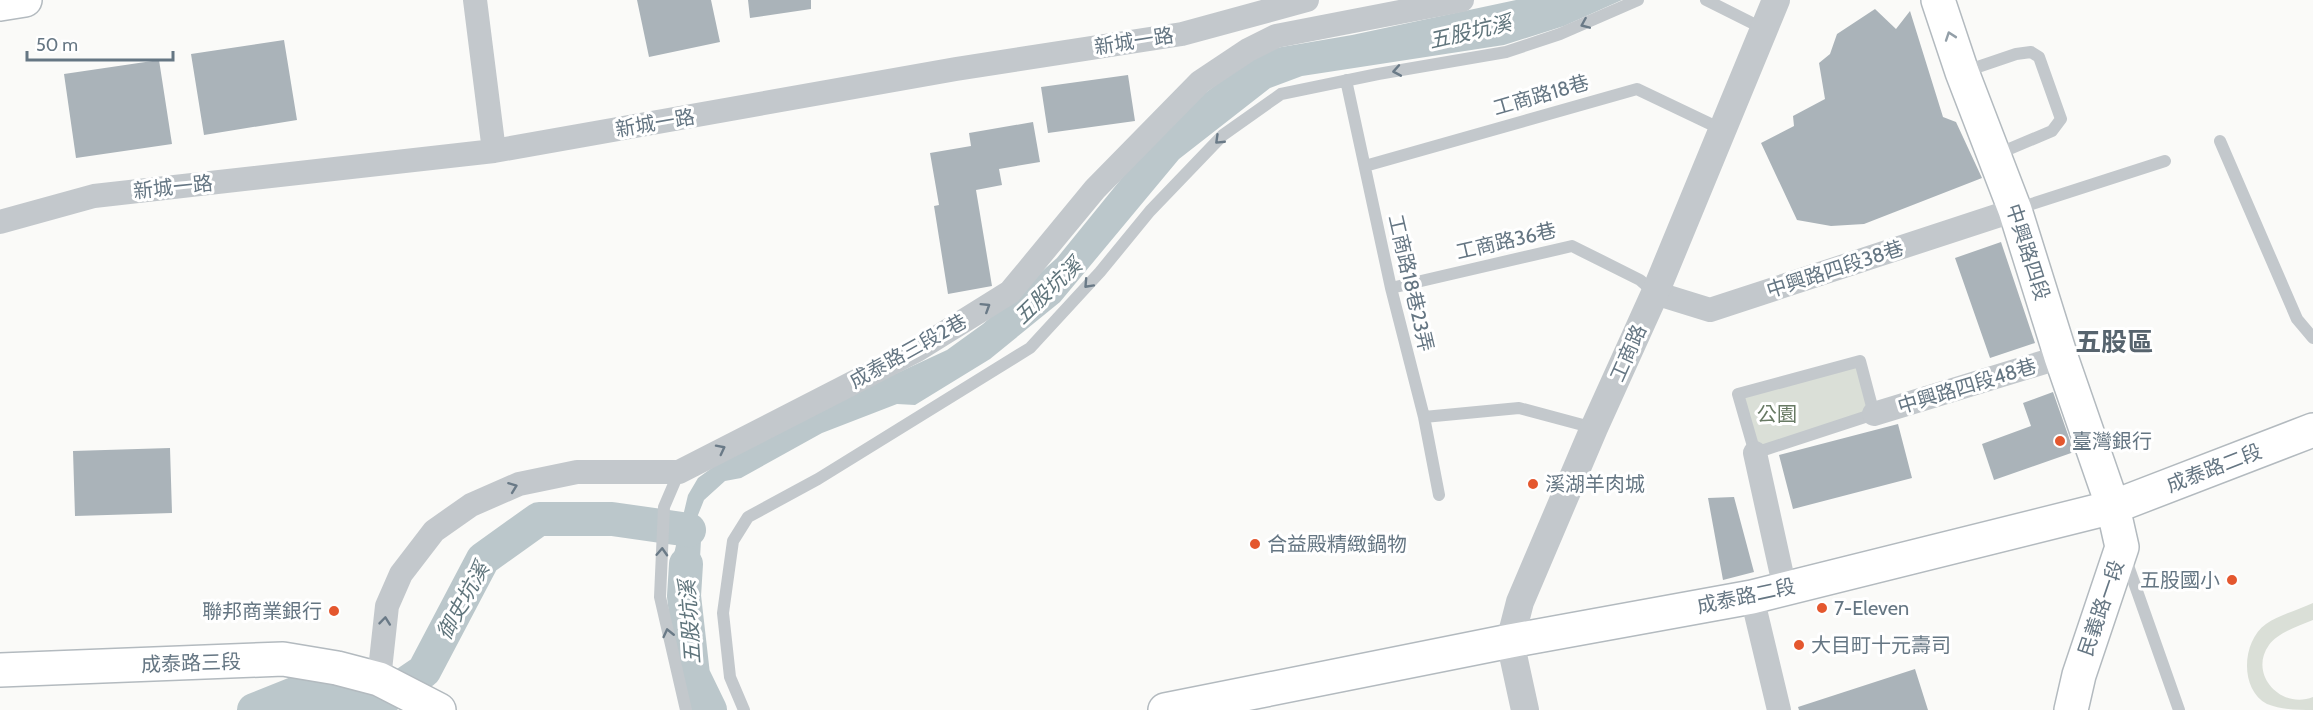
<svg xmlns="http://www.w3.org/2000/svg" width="2313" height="710" font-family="Cabin,'Noto Sans TC',sans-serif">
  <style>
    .green { fill: #dadfd7 }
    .water { fill: #bbc7cb }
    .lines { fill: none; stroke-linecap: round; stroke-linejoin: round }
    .river { stroke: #bbc7cb; stroke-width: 34 }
    .building { fill: #aab3b9 }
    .secondary-casing { stroke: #b3babf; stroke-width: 36 }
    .service { stroke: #c3c8cc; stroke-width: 12 }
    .minor { stroke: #c3c8cc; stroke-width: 24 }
    .tertiary { stroke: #c3c8cc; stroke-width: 28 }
    .secondary { stroke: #fff; stroke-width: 33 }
    .oneway { stroke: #6a7a87 }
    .oneway2 { stroke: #939fa8 }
    .poi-dot { fill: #e4572e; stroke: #fff; stroke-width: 2 }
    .labels { text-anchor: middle; stroke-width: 6; stroke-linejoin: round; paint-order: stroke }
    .street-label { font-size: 20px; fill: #657683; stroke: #fff }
    .park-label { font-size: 20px; fill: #687a64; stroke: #fff }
    .poi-label { font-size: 20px; fill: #657683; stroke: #fff; text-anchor: start }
    .water-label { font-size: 21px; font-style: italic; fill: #60757c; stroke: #fff }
    .district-label { font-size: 26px; font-weight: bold; fill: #57646e; stroke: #fff }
  </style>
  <rect width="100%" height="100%" fill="#fafaf8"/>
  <path class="green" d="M1860,361L1874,414L1755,453L1738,394Z
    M2313,603V620C2299,626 2278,632 2269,645C2248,674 2281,710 2313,697V710C2298,710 2282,710 2267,704C2239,689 2242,641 2266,624C2279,615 2298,610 2313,603Z"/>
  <path class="water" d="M1516,0H1622L1564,26L1504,45L1302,76L1270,88L1179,159L1060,302L990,359L915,405L897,404L822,433L741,478L725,481L704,500L696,520L701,540L697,613L669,611V575L688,495L698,478L727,457L852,394L947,350L983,324L1057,258L1126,173L1180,112L1225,78L1270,49L1352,35Z"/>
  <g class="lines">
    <path class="river" d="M686,564L684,596L693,675L710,710
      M254,710L294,694L368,709L424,671L483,559L539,519H612L689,530"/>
  </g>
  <path class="building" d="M637,0H711L720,42L649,57Z
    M748,0H811V9L750,18Z
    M1875,9L1896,29L1910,11L1943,117L1956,122L1982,178L1864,224L1831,226L1797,220L1761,143L1794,126L1793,116L1825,99L1819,63L1830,54L1837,34Z
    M284,40L297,120L204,135L191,54Z
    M159,60L172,144L76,158L64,74Z
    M1128,75L1135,121L1048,133L1041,87Z
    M1033,122L1040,162L999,169L1002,185L976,190L992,286L948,294L934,206L939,205L930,153L971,146L969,133Z
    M2001,242L2035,343L1990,358L1955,258Z
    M2053,392L2074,452L1994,480L1982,444L2031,426L2023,403Z
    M1898,424L1912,478L1793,509L1779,455Z
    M170,448L172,513L75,516L73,451Z
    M1734,497L1754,572L1723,580L1708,498Z
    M1915,669L1928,710H1799L1798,707Z"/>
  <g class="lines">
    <g class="secondary-casing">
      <path id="secondary" d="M1938,0L1962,72L2015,210L2061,357L2113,507L2122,547L2079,675L2071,710
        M0,4L25,0
        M0,670L283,659L337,668L379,679L439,710
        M1165,710L1510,641L1752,597L2113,507L2313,430"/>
    </g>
    <path class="service" d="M1706,0L1764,29
      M1963,72L2016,54L2031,52L2039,57L2061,119L2052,131L1995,155
      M1346,80L1391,288L1424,417L1439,495
      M2220,141L2297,319L2313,338
      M1365,166L1637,89L1723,130
      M2016,209L2165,161
      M1391,288L1572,246L1640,280L1655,293
      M1860,361L1874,414L1755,453L1738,394Z
      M1424,417L1519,408L1594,428
      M679,472L664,507L660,597L686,710
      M2125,557L2179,710
      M744,710L730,677L723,613L733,541L748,517L818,479L1030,348L1100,272L1150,211L1223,135L1281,94L1378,74L1506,52L1560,34L1638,0"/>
    <path class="minor" d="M475,0L494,151
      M0,222L94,196L494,151L956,69L1182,34L1307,0
      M1655,293L1710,310L2015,210
      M1874,414L2061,357
      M1755,453L1785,589
      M1752,597L1779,710
      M379,679L387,606L401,574L434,531L471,505L519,484L577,472H679L917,350L1010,292L1095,189L1200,82L1248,50L1276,36L1462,0"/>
    <path class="tertiary" d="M1525,710L1510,641L1520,602L1594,428L1655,293L1776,0"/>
    <use href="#secondary" class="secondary"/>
  </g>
  <defs><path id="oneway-chevron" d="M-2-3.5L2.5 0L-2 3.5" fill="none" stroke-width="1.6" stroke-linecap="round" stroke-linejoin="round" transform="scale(1.5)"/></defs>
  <g class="oneway">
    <use href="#oneway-chevron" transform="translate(1585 24) rotate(157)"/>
    <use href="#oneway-chevron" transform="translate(1397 71) rotate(170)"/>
    <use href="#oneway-chevron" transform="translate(1219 140) rotate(136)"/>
    <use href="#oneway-chevron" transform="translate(1088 284) rotate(133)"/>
    <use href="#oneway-chevron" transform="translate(986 307) rotate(-32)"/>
    <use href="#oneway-chevron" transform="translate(721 449) rotate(-27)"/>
    <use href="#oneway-chevron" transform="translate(513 487) rotate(-21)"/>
    <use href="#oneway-chevron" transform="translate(662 552) rotate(-87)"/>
    <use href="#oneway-chevron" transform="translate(385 621) rotate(-84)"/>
    <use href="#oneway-chevron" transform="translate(668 633) rotate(-103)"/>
  </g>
  <use class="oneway2" href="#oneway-chevron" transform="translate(1950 36) rotate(-109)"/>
  <g class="poi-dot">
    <circle cx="2060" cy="441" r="6"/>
    <circle cx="1533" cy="484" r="6"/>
    <circle cx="1255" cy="544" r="6"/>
    <circle cx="2232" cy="580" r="6"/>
    <circle cx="1822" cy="608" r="6"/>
    <circle cx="334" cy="611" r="6"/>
    <circle cx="1799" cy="645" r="6"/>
  </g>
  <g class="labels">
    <g class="street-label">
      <text transform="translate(1134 41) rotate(-9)" y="7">新城一路</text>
      <text transform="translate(1541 95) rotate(-16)" y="7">工商路18巷</text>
      <text transform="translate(655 123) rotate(-10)" y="7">新城一路</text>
      <text transform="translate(173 187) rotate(-6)" y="7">新城一路</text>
      <text transform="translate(1506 241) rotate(-13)" y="7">工商路36巷</text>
      <text transform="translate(2028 252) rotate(72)" y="7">中興路四段</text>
      <text transform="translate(1835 269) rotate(-18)" y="7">中興路四段38巷</text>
      <text transform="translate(1411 283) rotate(77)" y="7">工商路18巷23弄</text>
      <text transform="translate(908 351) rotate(-29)" y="7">成泰路三段2巷</text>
      <text transform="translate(1628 353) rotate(-66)" y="7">工商路</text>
      <text transform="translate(1967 386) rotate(-17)" y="7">中興路四段48巷</text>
      <text transform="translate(2214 468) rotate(-21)" y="7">成泰路二段</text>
      <text transform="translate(1746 596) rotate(-12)" y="7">成泰路二段</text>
      <text transform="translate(2101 608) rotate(-71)" y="7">民義路一段</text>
      <text transform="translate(191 663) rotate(-2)" y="7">成泰路三段</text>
    </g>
    <g class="park-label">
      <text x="1777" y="421">公園</text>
    </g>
    <g class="poi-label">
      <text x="2072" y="448">臺灣銀行</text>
      <text x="1545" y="491">溪湖羊肉城</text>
      <text x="1267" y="551">合益殿精緻鍋物</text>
      <text x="2220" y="587" text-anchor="end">五股國小</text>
      <text x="1834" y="615">7-Eleven</text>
      <text x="322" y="618" text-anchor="end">聯邦商業銀行</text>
      <text x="1811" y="652">大目町十元壽司</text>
    </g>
    <g class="water-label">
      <text transform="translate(1470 32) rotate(-13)" y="7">五股坑溪</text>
      <text transform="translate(1048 291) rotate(-44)" y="7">五股坑溪</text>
      <text transform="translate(463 601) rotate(-61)" y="7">御史坑溪</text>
      <text transform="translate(690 622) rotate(-94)" y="7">五股坑溪</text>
    </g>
    <g class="district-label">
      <text x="2114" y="351">五股區</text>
    </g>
  </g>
  <path d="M27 51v9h146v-9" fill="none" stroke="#657683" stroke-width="3"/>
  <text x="36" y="51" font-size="18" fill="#657683" stroke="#ffffff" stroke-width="4.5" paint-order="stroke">50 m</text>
</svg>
